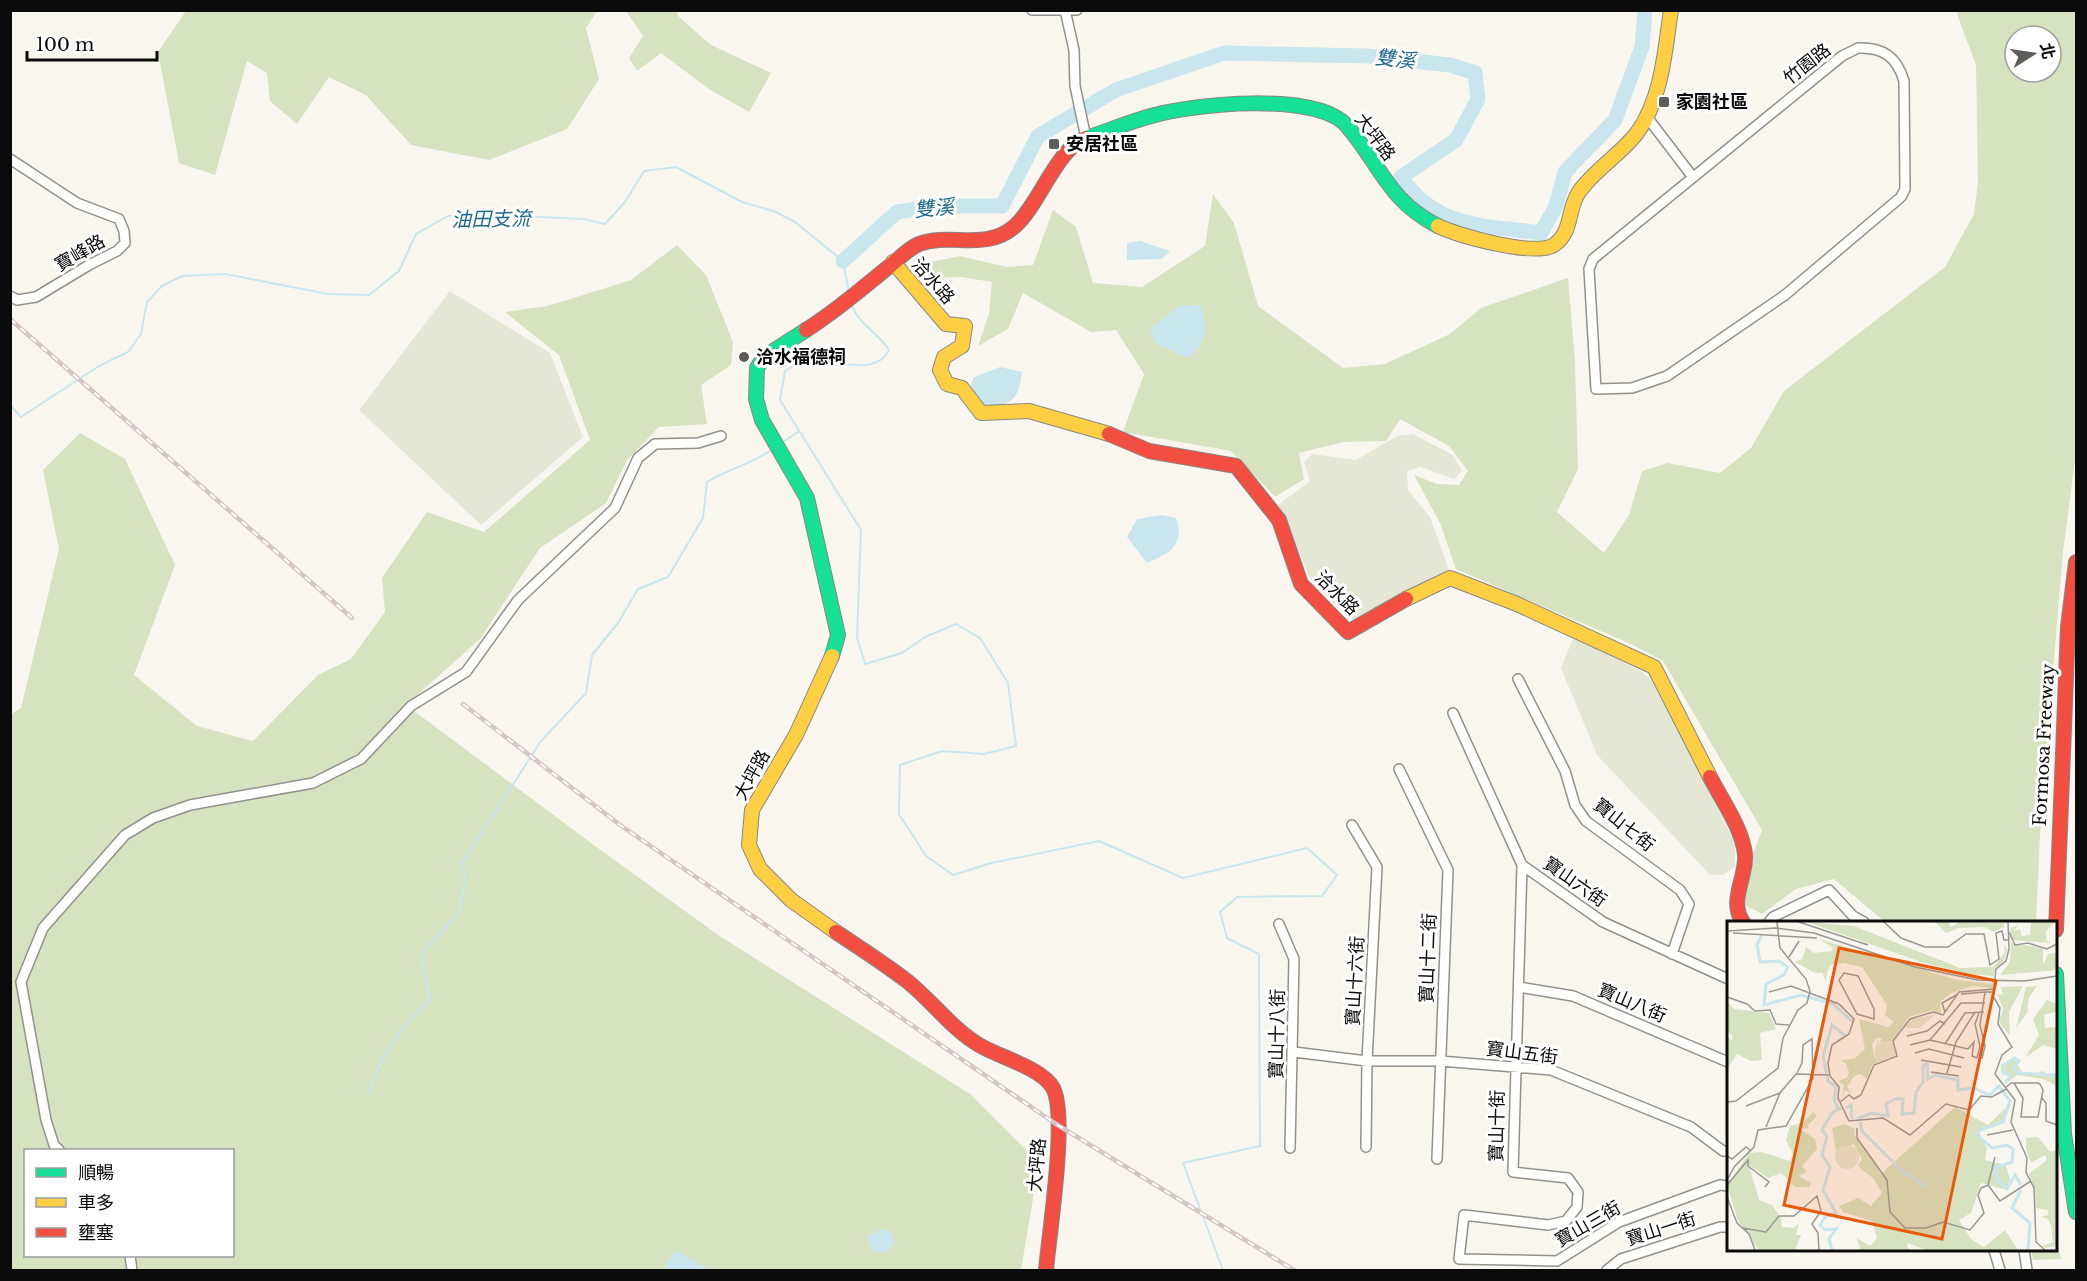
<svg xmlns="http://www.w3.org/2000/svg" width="2087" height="1281" font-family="'Libre Baskerville','Noto Sans TC',serif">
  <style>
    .forest { fill: #d6e2c0; fill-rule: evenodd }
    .cemetery { fill: #e5e7d5 }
    .water { fill: #c9e6ee }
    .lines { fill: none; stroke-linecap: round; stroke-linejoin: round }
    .stream { stroke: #c9e6ee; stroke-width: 2 }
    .river { stroke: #c9e6ee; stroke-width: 15 }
    .street-casing { stroke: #92918e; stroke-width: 12 }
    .fast-casing { stroke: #898784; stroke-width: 16 }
    .slow-casing { stroke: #898784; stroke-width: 16 }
    .jam-casing { stroke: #898784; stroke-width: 16 }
    .street { stroke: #fefefd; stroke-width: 9 }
    .fast { stroke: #16e098; stroke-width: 14 }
    .slow { stroke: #ffcf43; stroke-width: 14 }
    .jam { stroke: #f24e42; stroke-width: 14 }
    .rail-casing { stroke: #d4c6c6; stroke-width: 4.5 }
    .rail { stroke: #fff; stroke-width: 2; stroke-dasharray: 7; stroke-linecap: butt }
    .poi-dot { fill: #5e5d5b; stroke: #fff; stroke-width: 2 }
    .labels { text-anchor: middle; stroke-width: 6; stroke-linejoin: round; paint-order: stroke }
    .street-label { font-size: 18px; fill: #0b0b0b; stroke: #fff }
    .poi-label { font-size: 18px; font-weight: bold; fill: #0b0b0b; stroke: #fff; text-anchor: start }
    .water-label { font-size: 20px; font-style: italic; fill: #236a8e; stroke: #fff }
    .inset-river { fill: none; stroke: #c9e6ee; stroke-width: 3 }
    .inset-road { fill: none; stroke: #9a9894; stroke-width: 1.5 }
    .view { fill: #e8590c; fill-opacity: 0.15; stroke: #e8590c; stroke-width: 3 }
    .inset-edge { fill: none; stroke: #0b0b0b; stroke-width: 3 }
  </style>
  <rect width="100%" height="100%" fill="#f9f6ef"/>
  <path class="forest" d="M186,11H597L586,28L599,79L567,129L489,160L411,145L366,95L329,77L297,124L270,101L267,73L247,61L215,175L179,163L158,52Z
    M626,11H676L679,17L711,45L771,73L749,112L709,89L661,53L637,71L629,58L643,36Z
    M1956,11H2076V452L2063,552L2041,814L2036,922H1885L1834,879L1796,889L1762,914L1745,905L1748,868L1762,830L1663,661L1631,644L1456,569L1440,523L1414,475L1437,484L1459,485L1468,471L1449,446L1400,419L1386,441L1343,442L1299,453L1304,479L1275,497L1231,451L1123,432L1144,374L1116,330L1091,332L1023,293L1008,329L978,346L989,314L992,282L961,277L929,278L931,262L960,256L1007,267L1033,265L1053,210L1076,227L1093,283L1142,287L1205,246L1213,194L1234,223L1258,306L1343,368L1385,364L1450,334L1481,308L1568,278L1575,362L1578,469L1557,512L1604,553L1629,515L1642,471L1668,463L1720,473L1751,448L1784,391L1945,267L1974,214L1978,182L1976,65ZM2015,36H2051V72H2015Z
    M677,245L706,275L733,342L731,365L701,385L707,424L659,427L627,460L606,503L540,548L480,639L406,705L591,843L718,935L970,1094L1039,1163L1021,1270H11L10,715L21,708L59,549L43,470L80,433L125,459L175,565L134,675L197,726L253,741L318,675L351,659L385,612L382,578L427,512L484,532L590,440L559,355L505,312L548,306L631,280ZM26,1150H232V1256H26Z
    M2056,1232L2061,1259L2033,1260L2031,1250H2056Z"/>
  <path class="cemetery" d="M450,291L550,353L583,437L481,525L359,410Z
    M1413,434L1453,455L1462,471L1454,479L1421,467L1407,471L1408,490L1430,517L1449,570L1395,596L1354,621L1313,585L1278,505L1310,481L1304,462L1312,454L1356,460L1397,436Z
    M1574,636L1644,673L1652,682L1709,787L1735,845V867L1723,875H1710L1597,755L1561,668Z"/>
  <path class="water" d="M1140,241L1170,251L1162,259L1127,260V243Z
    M1201,305C1206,328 1209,343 1188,358L1155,343L1150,329L1179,306Z
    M1000,367L1022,372C1018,400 1014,402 988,409L969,389L974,377Z
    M1161,515L1176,518C1185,545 1171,553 1147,563L1127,537L1137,519Z
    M881,1229L891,1232L895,1244L885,1253L873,1251L867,1237Z
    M677,1251L710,1270H666L667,1261Z"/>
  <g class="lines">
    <path class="stream" d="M852,304C855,321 878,333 889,350C874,381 824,353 797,364C793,365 789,369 785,371L780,400L861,530L857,637L865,664L902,653L925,637L956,624L980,638L1008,683L1016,746L984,754L942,751L900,765L899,814L926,856L953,875L991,863L1099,841L1183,878L1307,848L1337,875L1322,896L1237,897L1220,912L1227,938L1259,954L1260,1146L1183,1163L1223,1270
      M10,405L21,417L99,366L128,352L141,334L147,302L162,286L182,276L225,274L328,294L369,295L399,271L416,234L448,216L499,215L583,219L605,224L625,202L644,171L676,167L742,202L776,212L795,222L843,261L849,292
      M780,444L798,432
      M368,1094C384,1052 397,1031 430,1000L422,960L424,950L459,914L465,881L463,862L541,741L586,693L592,655L618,623L638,589L668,577L703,518L707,482C728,469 752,464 773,449"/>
    <path class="river" d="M843,261L897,212L938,206H1002L1038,136L1116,90L1224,53L1368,56L1450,65L1475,73L1478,99L1456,140L1401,177C1436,229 1485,225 1541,233L1556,206L1565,172L1615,120L1642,47L1645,10"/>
    <g class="street-casing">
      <path id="street" d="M1032,10H1077
        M1065,10L1074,50L1075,86L1086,138
        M1858,48C1883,47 1897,57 1904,81L1905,189L1901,197L1785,295L1667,376L1632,388L1596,389L1589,269L1593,259L1842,56Z
        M1647,117L1692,176
        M10,159L77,203L119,219L124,231L125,243L117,251L89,265L36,297L17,300L10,296
        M1518,679L1565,771L1575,805L1586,821L1680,890L1689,904L1672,954
        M1453,713L1522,865L1603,922L1728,979
        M1399,769L1448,870L1437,1159
        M1352,825L1377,867L1367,1061L1366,1147
        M1522,865L1513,1172L1568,1178L1578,1192L1577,1207L1566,1221L1548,1225L1464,1215L1459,1259L1557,1261L1619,1222L1720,1185L1728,1186
        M1769,922L1773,917L1829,890L1853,916L1864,922
        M1279,924L1294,959L1290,1148
        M1519,987L1573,996L1728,1062
        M1294,1052L1367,1061H1440L1551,1070L1691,1127L1723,1151H1728
        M59,1150L54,1145L46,1120L21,982L43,928L125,835L153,818L190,805L313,783L361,759L411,706L466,672L518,600L615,508L638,458L655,444L698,443L721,436
        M1994,1250L2000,1270
        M2024,1250L2027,1270
        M130,1256L132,1270
        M1607,1270L1621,1259L1720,1227H1728"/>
    </g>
    <g class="fast-casing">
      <path id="fast" d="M1086,138C1108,131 1129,122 1151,116C1192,104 1317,91 1347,126C1380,164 1388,201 1438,226
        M806,330L764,357L757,368L756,399L762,420L807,498L838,635L832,656
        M2056,974L2064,1134L2076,1212"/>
    </g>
    <g class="slow-casing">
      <path id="slow" d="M1438,226C1459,236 1534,257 1554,245C1573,232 1567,209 1579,192C1594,170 1620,155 1637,133C1662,99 1665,50 1671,10
        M893,262L946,324L965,326L962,346L944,357L940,370L947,384L962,388L981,413L1029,411L1109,434
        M1406,599L1450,578L1517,604L1654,667L1710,777
        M832,656L796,735L752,810L749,845L760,869L791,900L836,932"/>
    </g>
    <g class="jam-casing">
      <path id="jam" d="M806,330C835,312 860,290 886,269C896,262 907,249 919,244C951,232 986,252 1015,226C1040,204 1056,149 1086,138
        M1109,434L1149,451L1236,466L1279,520L1301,584L1348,632L1406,599
        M1710,777C1722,800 1742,828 1745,854C1747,877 1728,901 1743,922
        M2056,930L2068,627L2076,562
        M836,932C860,948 885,964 907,981C932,1001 951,1028 979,1045C999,1057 1042,1068 1053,1088C1068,1116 1049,1234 1046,1270"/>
    </g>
    <use href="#street" class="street"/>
    <use href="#fast" class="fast"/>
    <use href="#slow" class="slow"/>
    <use href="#jam" class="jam"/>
    <g class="rail-casing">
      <path id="rail" d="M10,319L352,618
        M463,704L620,825L1056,1124L1294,1270"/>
    </g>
    <use href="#rail" class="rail"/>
  </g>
  <g class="poi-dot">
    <rect x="1658" y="96" width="12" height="12" rx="3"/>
    <rect x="1048" y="138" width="12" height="12" rx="3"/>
    <circle cx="744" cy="357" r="6"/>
  </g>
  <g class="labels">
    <g class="street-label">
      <text transform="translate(1807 64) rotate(-38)" y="6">竹園路</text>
      <text transform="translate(1375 137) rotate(53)" y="6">大坪路</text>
      <text transform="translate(80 253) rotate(-30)" y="6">寶峰路</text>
      <text transform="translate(933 281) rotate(49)" y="6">洽水路</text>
      <text transform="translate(1337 593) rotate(45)" y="6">洽水路</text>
      <text transform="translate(2044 745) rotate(-87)" y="6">Formosa Freeway</text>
      <text transform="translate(752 775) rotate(-61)" y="6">大坪路</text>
      <text transform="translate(1624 825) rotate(39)" y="6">寶山七街</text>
      <text transform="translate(1575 882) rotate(35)" y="6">寶山六街</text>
      <text transform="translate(1428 958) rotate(-88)" y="6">寶山十二街</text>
      <text transform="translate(1355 981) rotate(-87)" y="6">寶山十六街</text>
      <text transform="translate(1632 1003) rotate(23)" y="6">寶山八街</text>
      <text transform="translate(1277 1034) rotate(-89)" y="6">寶山十八街</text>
      <text transform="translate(1522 1053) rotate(7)" y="6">寶山五街</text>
      <text transform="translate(1497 1126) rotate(-89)" y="6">寶山十街</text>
      <text transform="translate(1037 1165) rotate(-85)" y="6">大坪路</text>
      <text transform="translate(1588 1224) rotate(-30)" y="6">寶山三街</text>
      <text transform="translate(1661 1229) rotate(-18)" y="6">寶山一街</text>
    </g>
    <g class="poi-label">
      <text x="1676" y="108">家園社區</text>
      <text x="1066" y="150">安居社區</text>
      <text x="756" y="363">洽水福德祠</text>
    </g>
    <g class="water-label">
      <text transform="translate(1395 59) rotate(6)" y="7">雙溪</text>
      <text transform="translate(934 208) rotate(-5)" y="7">雙溪</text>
      <text transform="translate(491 219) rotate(-1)" y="7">油田支流</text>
    </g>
  </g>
  <g transform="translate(1727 921)">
    <rect width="330" height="330" fill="#f9f6ef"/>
    <path d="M80,1L127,5L233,47L267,46L278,31L277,23L280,28L276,43L269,46L266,55L243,53L197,42ZM208,1H221L224,6L233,1L277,2V6L267,11L257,6L232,7L219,12ZM304,1H328L319,10V19L324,22L285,19L283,8L291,4L287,10L293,8L295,15L303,14ZM92,18L230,59L266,63V67L246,65L224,72L213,81L214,93L205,89L182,96L165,120L153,122L155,117H150L145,123L147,136L152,140L145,144L140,157L133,153L127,155L120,166L125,173L118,169L116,177L117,164L111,160L120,157L122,151L119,142L113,140L128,137L138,128L132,98L161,106L167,101L158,94L160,84L135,46L117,42L103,44L98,60L96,52H88L68,41L75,38L79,26L87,32L104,30L106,27ZM284,22L316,27V44L321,33L330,32V49L273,54L283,41ZM296,65L282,91L283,115L272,101L276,87L270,73L276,74L274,66ZM310,65L302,76L300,92L289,107L299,66ZM320,79L330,83V90L317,94L318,107L330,106V128L316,124L298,137L312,114L306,98ZM0,80L7,88L42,92L49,108L33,112L35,139L24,140L10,133L0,148V114L4,120L6,116L0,109ZM287,136L294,150L304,154L316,150L325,156L330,153V182L328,164L316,158L290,154L277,164L282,155L274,151V145ZM285,181L276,199L252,211L260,227L258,239L279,244L284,262L276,268L254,262L244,292L232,299L244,318L257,326L278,309L291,329H199L181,322L180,326L184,329H133L130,317L143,325L150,317L145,300L116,291L112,285L131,277L144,285L155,272L147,258L131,245L135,238L127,223L109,230L105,207L118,203L128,208L127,214L155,252L228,186L261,204ZM86,191L90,195L81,204L82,207L73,208L88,218L90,228L75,245L80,251L71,255L84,262L82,266H68L54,252L41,257L22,244L32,279L45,284L54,297L55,306L67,307L72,302L69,314H74L68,329H32L11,300L0,264L22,232L35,231L63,240L66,233L59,219L63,205L77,201ZM311,216L323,231L330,229V325L318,327L315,325L326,321L324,304L321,298L313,296L321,294V289L309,287L308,269L302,253L320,239L318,234L304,242L299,228V217Z" fill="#d6e2c0"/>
    <path d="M209,93L192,107H177L183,99ZM151,117L152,123L165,120L169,134L153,140L147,134ZM108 236a12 12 0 1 1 24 0a12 12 0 1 1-24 0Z" fill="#e5e7d5"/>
    <path class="inset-river" d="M35,13L30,24L33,41L52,40L61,46L57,54L39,63L37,84L74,74L106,83L126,101M278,162L284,154L276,152V144L288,137L292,140L286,147L292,152L330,154M111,187L107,179L109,166L101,160L96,135L105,104L118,115M119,187L124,184L125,198M130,198L145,192L161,195L159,183L168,178H176L175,193L187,192L189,171L196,161V145L200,142L201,158L208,154L231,159V169L246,167L263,174L272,165L283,180L276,201L251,210V214L265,227L280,224L286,228L285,241L268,247L271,260L280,268L288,254L294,264M133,201L135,210L175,250L201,267M294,269L285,287L303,302L301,329M105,329L102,318L109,308L98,309L93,304L98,296L109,292L96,269L103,246L95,234L100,215L95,209L105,192L114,187"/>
    <path class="inset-road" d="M72,1L141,24M157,1L174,17L198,26H221L239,13H257L263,44L272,38L269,12L275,10L277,19H281M281,1L282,28L279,40L269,48L266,75L273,87L271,103L285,126L275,134L268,153L288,179L284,201L300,237L299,251L307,267L309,321L318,329M0,10L49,7L87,12L188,46L251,59L297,60L330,55M282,11L288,24L301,22L320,28L330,23M6,12L90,17M62,36L72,20M117,52L131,55L147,88V98L130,93L112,59ZM42,71L64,65L112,83L127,98L122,113L105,124L101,142L103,155L112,166L111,177L122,200L156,197L183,214L219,183L242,189L254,175L265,176L279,168M234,73L258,71M0,76L20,83L28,90L43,89L49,103L62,104M218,91L215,82L231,73M180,115L200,110L213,100L218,103M203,119L241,128L247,121L245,135L250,137M218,123L238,92L257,91M183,124L203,119L234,82H258M188,132L202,128L237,137M250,137L253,125L248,103L252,92M255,138L258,125L253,104L258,71H267M194,139L234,146M204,151L232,155M220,152L229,121L248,91M278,167L284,162H311L313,163L316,169L311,196H294L296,177L287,162M315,177L319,182V200L330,204M0,181L9,180L51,147L56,117L71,89L80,82L83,70L79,58L53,27L50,1M113,181L122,174L127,178L134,174L147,144L170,135L166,120L183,98L206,91L216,94L232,71L268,68M19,185L53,172M39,206L53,172L69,153L102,154M130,207V217L160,259L163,291L178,307H199L216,301L243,309L257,292L251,274L254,267L261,264L273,280L304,260M260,214L286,209M0,235L5,238L19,226L23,229M0,259L8,245L27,226L31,209L59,205L86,157L85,118L76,124L75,142L70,152M0,264L21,239V245L42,261L38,266M261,264L268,236M0,276L10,302L22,313L28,329M16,307L39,311L52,295H67L90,275L94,290L85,303L91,312L92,329"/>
    <path class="view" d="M112,27L269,60L215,318L57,284Z"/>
    <rect width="330" height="330" class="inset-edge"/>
  </g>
  <rect width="2087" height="1281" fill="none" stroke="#0b0b0b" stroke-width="24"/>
  <rect x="24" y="1149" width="210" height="108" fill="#ffffff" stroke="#9d9d9d" stroke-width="1.5"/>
  <rect x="36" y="1168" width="30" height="9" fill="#16e098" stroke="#9d9d9d" stroke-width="1.5"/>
  <text x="78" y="1179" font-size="18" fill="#0b0b0b">順暢</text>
  <rect x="36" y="1198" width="30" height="9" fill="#ffcf43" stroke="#9d9d9d" stroke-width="1.5"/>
  <text x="78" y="1209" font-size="18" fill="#0b0b0b">車多</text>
  <rect x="36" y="1228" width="30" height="9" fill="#f24e42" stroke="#9d9d9d" stroke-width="1.5"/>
  <text x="78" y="1239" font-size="18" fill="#0b0b0b">壅塞</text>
  <g transform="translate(2033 54) rotate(78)"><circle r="28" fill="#ffffff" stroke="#9d9d9d" stroke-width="1.5"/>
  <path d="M0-4.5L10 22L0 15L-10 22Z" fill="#5e5d5b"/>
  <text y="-9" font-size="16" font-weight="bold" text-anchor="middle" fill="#0b0b0b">北</text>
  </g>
  <path d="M27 51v9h130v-9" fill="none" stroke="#0b0b0b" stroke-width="3"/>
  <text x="36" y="51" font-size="18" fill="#0b0b0b" stroke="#ffffff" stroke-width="4.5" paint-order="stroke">100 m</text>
</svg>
